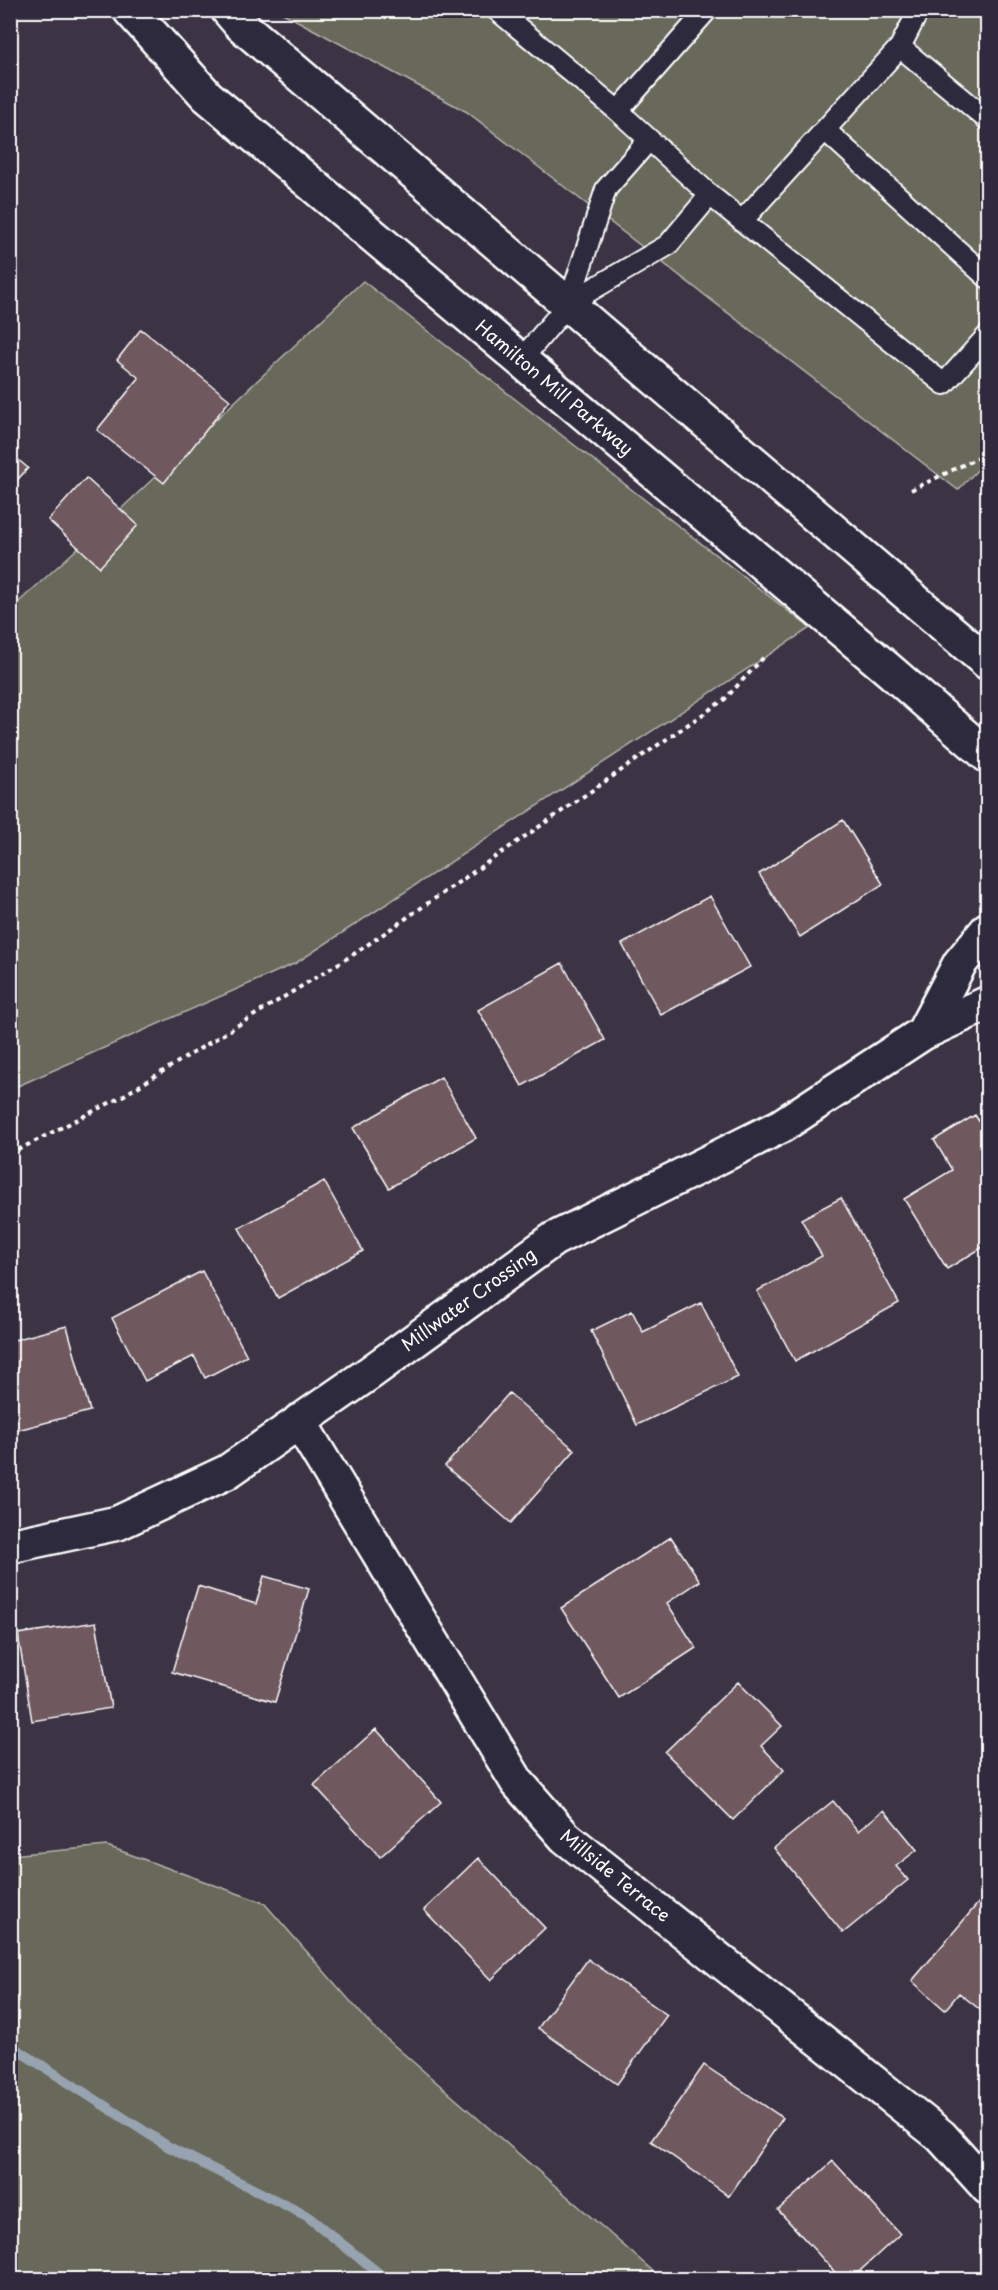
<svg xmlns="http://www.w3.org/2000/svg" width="998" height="2290" font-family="'Playpen Sans',sans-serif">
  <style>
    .green { fill: #68695a; stroke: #b4b4ac; stroke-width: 1.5 }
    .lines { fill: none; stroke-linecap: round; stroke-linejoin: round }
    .stream { stroke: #97a3b0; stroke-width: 10 }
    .building { fill: #6f595e; stroke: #fff; stroke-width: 1.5 }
    .service-casing { stroke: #fff; stroke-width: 24 }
    .minor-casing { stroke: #fff; stroke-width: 38 }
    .tertiary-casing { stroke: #fff; stroke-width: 38 }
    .path { stroke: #fff; stroke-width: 4; stroke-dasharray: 4.5 4.5; stroke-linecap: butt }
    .service { stroke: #2f2a3d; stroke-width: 20 }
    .minor { stroke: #2f2a3d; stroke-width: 33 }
    .tertiary { stroke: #2f2a3d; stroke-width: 33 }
    .labels { text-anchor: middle; stroke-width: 4.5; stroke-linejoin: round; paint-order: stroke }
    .street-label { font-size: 18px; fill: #fff; stroke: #2f2a3d }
  </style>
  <rect width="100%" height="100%" fill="#3c3344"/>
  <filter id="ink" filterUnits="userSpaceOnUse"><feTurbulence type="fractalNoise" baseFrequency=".0167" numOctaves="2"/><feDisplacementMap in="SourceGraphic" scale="12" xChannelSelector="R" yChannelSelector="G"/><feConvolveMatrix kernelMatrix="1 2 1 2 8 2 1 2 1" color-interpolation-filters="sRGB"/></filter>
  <g filter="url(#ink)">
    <path class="green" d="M279,11H987V460L958,490L467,112Z
      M363,281L810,628L296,963L11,1089V609L123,507Z
      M107,1846L264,1903L373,2027L662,2279H11V1855Z"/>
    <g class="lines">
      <path class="stream" d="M10,2045L169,2147L307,2216L387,2280"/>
    </g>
    <path class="building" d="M141,329L230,400L164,483L97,430L139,378L117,360Z
      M10,453L28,468L10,488Z
      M86,478L138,525L100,567L48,520Z
      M843,820L883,884L800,937L759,874Z
      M710,896L750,967L661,1015L622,944Z
      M562,963L605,1040L522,1086L478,1010Z
      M441,1077L476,1138L389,1188L353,1128Z
      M975,1115L988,1135V1244L947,1269L904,1199L952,1170L934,1140Z
      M324,1181L363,1251L278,1298L239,1228Z
      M841,1198L899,1303L795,1361L757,1291L822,1256L801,1219Z
      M202,1271L247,1356L205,1378L194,1356L145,1381L112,1318Z
      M701,1303L738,1377L637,1425L591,1331L632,1311L643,1332Z
      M67,1326L90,1411L10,1432V1341Z
      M509,1393L575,1450L511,1523L445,1466Z
      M988,1515V1553L979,1551Z
      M671,1537L700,1581L667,1603L696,1648L619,1698L561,1608Z
      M264,1576L309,1589L275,1702L172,1672L198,1586L256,1604Z
      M96,1622L111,1708L32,1721L18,1634Z
      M738,1682L782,1726L761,1746L784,1770L733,1820L665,1752Z
      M376,1729L441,1802L380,1857L314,1785Z
      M833,1801L858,1831L884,1810L917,1850L896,1866L908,1880L843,1933L774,1848Z
      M478,1858L545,1928L491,1980L424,1910Z
      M985,1895L988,1898V2016L959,1993L945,2010L912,1981Z
      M588,1959L667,2015L617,2084L538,2028Z
      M704,2065L783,2118L729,2196L651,2141Z
      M833,2161L900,2234L850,2280H842L778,2210Z"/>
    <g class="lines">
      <g class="service-casing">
        <path id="service" d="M497,10L618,111
          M707,10L618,111L710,195L944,384L988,335
          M900,47L988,120
          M825,130L988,278
          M742,221L900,47L919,10
          M569,303L606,189L649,140
          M521,360L569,303L668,245L710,195"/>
      </g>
      <g class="minor-casing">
        <path id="minor" d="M923,1033L960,963L988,929
          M299,1421L517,1782L565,1837L941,2136L988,2188
          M10,1546L118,1523L227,1472L371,1372L554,1239L781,1126L923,1033L988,1003"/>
      </g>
      <g class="tertiary-casing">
        <path id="tertiary" d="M130,10L207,96L889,670L988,756
          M228,10L240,24L988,663"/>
      </g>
      <path class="path" d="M911,490L988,453
        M10,1154L121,1097L354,954L725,699L764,657"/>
      <use href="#service" class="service"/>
      <use href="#minor" class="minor"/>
      <use href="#tertiary" class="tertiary"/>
    </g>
  </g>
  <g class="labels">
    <g class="street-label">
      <text transform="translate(554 388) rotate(40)" y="6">Hamilton Mill Parkway</text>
      <text transform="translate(469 1300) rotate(-36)" y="6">Millwater Crossing</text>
      <text transform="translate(615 1876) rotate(39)" y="6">Millside Terrace</text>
    </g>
  </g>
  <rect width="998" height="2290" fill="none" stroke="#2f2a3d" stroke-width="36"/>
  <rect x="18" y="18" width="962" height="2254" fill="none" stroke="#fff" stroke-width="2" filter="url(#ink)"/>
</svg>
